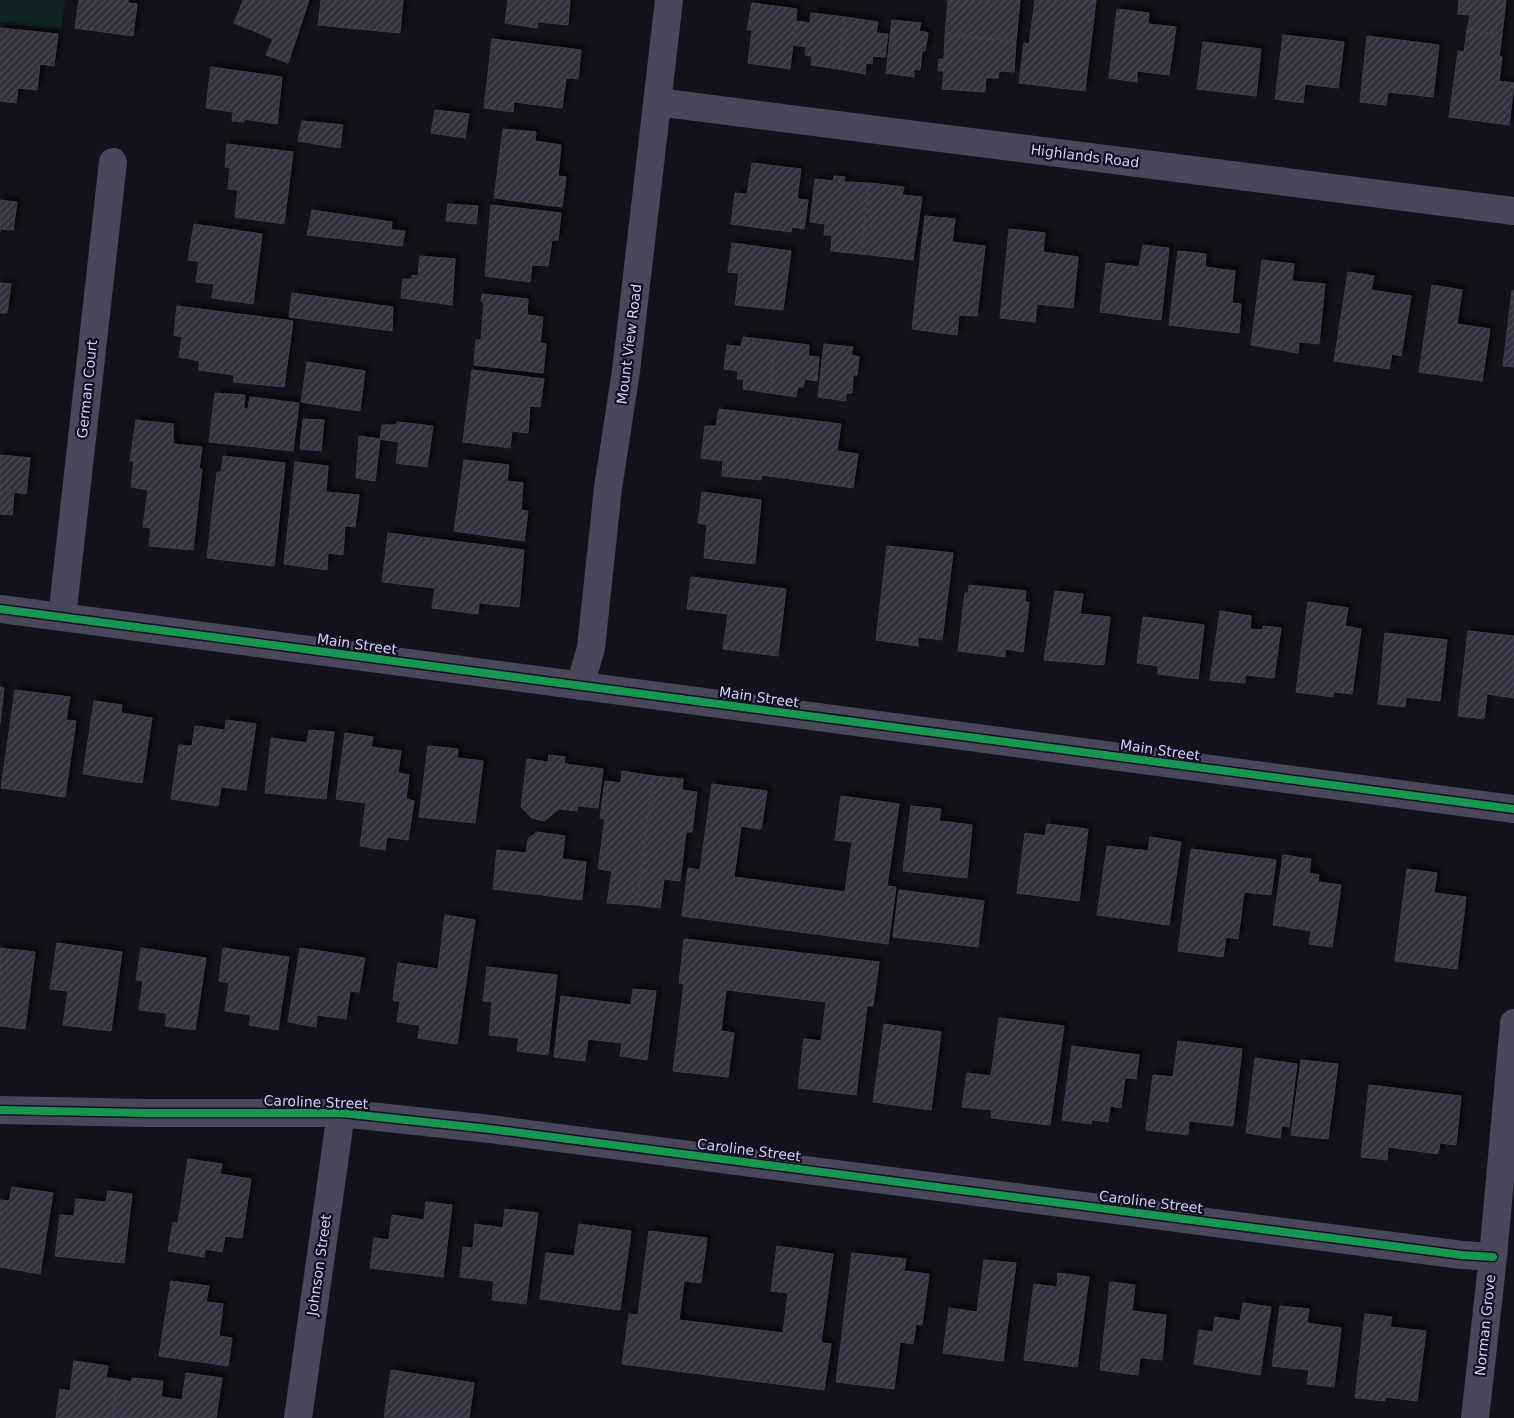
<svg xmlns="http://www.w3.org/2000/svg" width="1514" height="1418" font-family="'DejaVu Sans',sans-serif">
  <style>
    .park { fill: #112425 }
    .building { fill: url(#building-hatch); stroke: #403c4d; filter: url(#shadow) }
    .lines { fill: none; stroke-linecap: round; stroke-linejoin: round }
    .minor { stroke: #49475a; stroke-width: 28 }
    .tertiary { stroke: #49475a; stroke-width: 28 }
    .cycleway-casing { stroke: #110e1e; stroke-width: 11 }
    .cycleway { stroke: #139951; stroke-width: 8 }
    .labels { text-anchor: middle; stroke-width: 4.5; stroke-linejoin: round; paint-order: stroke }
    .street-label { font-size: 14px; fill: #d5cffb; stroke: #110e1e }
  </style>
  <defs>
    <pattern id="building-hatch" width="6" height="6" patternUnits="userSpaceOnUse" patternTransform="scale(1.25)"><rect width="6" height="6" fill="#31303c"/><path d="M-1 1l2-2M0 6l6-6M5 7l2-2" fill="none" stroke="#4e4d59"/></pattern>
    <filter id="shadow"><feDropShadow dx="4.5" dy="-4.5" stdDeviation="2.5" flood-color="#0009"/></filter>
  </defs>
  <rect width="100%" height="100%" fill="#13121a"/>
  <path class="park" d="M0,0H65L61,30L0,23Z"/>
  <path class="building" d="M79,0H128V3L137,4L133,36L75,28Z
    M243,0H309L288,63L266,55L273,39L234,23Z
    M321,0H403L400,33L318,25Z
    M508,0H570L568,25L538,22L537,28L505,23Z
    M948,0H1020L1016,41L945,35Z
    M1035,0H1096L1085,91L1019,83L1024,43L1029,44Z
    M1459,0H1506L1502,35L1467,30L1470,15L1458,14Z
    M752,3L797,9L790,69L748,63L752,30H747Z
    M1117,9L1149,13L1148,24L1176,27L1169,75L1137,71V82L1109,78Z
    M811,13L845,17L838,69L811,65L812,56L805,55L806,47L793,45L796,21L810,23Z
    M845,17L878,22L876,33L888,34L885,57L873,56L872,64L866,63L865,74L838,69Z
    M892,20L921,23L919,31L928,33L925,51H922L920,70L914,69V77L886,73Z
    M0,28L58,34L54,66L40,64L37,90L18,88L16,103L0,101Z
    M1467,30L1502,35L1499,56L1502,57L1499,81L1514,83L1509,125L1449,117L1458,51L1464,52Z
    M945,35L1016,41L1014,72L999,71L998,78H986L985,92L942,89L944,71H938L939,59L944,60Z
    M1283,35L1344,42L1338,88L1305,84L1303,103L1275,99Z
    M1367,36L1439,45L1433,97L1388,92L1386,105L1360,102Z
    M492,39L581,50L578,79L566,78L562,108L514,102L513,112L484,108Z
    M1203,42L1261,49L1256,96L1197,89Z
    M211,67L282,77L277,124L244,119V122L232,121L233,112L206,108Z
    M435,110L469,114L465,138L431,133Z
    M302,121L343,125L340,148L298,141Z
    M503,129L536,132L535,141L561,145L558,176L566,177L562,207L494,198Z
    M227,144L293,152L284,224L235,217L238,190L228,189L230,168L225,167Z
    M752,163L801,169L797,199L808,200L804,229L792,227L791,232L731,224L735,193L747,194Z
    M834,176L845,177L844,182L869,183L861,254L831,251L832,235H824L825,224L810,222L815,179L833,181Z
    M869,183L904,187L902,195L922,197L913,260L861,254Z
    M0,200L17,202L13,230L0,229V232Z
    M448,204L478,206L476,224L446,221Z
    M491,205L561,213L558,240H552L548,266L532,265L530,282L485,276Z
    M312,210L392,222L391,230L405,231L402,246L307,235Z
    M925,216L955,219L952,242L985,246L977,316L959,315L957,335L912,329Z
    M194,224L262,234L253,304L212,298L214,284L196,282L199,261L188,260Z
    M1009,229L1045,233L1043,252L1078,257L1073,308L1037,304L1035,322L1000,318Z
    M732,243L791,251L783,310L735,305L739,273L728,272Z
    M1143,245L1169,248L1161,320L1100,312L1106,263L1139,267Z
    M1178,251L1206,254L1205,267L1235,271L1232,303L1241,304L1239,333L1169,325Z
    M420,256L455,259L452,305L401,298L403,279H412V275L418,276Z
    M1262,260L1294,264L1292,281L1325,284L1319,344L1299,342L1298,353L1251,345Z
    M1348,272L1374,276L1371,290L1411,296L1401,356L1392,354L1389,369L1334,361Z
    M0,283L11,284L7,313H0Z
    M1432,285L1462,290L1457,324L1490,329L1482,381L1419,372Z
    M1512,290L1514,291V367L1503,366Z
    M292,293L393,307L392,331L289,317Z
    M482,294L528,299L527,315L543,317L540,343L546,344L543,373L474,365L476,340H481L484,302L481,301Z
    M177,306L293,321L284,387L234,382V375L199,370V361L179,357L182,337L174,335Z
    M743,337L776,341L770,393L743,389L744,379H737L738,371L724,369L727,345L741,347Z
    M776,341L809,345L808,356L819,357L817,381L805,379L803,387H798L796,397L770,393Z
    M824,344L853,347L851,355L859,357L857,375H853L852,393H846V401L818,397Z
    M307,362L365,371L360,411L301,402Z
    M472,370L544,379L540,407L530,406L528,433L512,431L510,448L463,442Z
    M215,393L245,395L244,409H248L250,397L299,403L293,451L209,442Z
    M719,409L841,424L837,451L858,454L853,488L762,475L761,480L722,476L723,461L701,458L705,426H716Z
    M303,419L324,420L321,451L300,449Z
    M136,420L173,424V444L202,447L199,469H202L193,550L149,546L151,528L143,527L148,490L131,487L134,461H130Z
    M397,422L433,426L427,467L396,463L399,442L380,439L382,425H396Z
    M359,436L380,439L375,481L356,478Z
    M0,455L30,458L26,494L14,492L12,515L0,514Z
    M223,456L285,463L274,566L207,558L217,472H221Z
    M464,460L509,465L507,481L523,483L521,510L528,511L524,541L454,531Z
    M295,462L328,466L326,492L359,495L355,527L345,526L343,555L328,553L327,570L284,564Z
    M702,492L761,500L755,564L704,558L707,525L698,523Z
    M388,533L524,550L519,607L479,603L478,614L432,608L435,588L382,582Z
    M887,546L953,553L942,640L918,637V646L876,640Z
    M691,577L786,589L778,656L723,649L728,614L687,609Z
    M969,585L1026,591L1025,602H1029L1023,652L1005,649V657L958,651L965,593H968Z
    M1055,591L1083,594L1080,614L1110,617L1104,665L1044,660Z
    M1308,602L1348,608L1345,626L1361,629L1352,694L1334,692L1333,697L1296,692Z
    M1220,611L1251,616L1250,629L1263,630V626L1281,628L1274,678L1245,675V683L1210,680Z
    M1143,617L1204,625L1198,679L1158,674V666L1137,663Z
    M1468,631L1514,636V698L1487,694L1484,719L1458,716Z
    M1385,633L1447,640L1440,701L1406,697L1405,707L1378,704Z
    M0,687L4,688L0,723Z
    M15,690L70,697L66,720L76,721L65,797L1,788Z
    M94,701L122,705L121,713L152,718L142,783L83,774Z
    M226,720L256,724L246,790L221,787L218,806L171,799L179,745L192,746L195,726L225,730Z
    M309,730L334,732L326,799L265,793L271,738L307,743Z
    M345,733L373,737L371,747L401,751L398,773L409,775L406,799L414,801L408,840L387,837L385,850L360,846L366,803L336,799Z
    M428,746L458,749L457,758L483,761L475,823L419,817Z
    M549,755L565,757L564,764L603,769L598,808L578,806L577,811L559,809L544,821L532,818L521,807L527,759L548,762Z
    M622,771L653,776L637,905L607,903L612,871L598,869L605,819L600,818L605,781L621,783Z
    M653,776L683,779L682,790L697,792L692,832H686L680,881L664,879L660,908L637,905Z
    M712,784L767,791L761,829L741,826L734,877L845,892L852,842L835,840L841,796L899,804L887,886L896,887L888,944L682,916L688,868L700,870Z
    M911,806L941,809L939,821L972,825L967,878L903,871Z
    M1047,824L1088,829L1079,901L1017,893L1025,833L1045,836Z
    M537,832L565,836L562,859L586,862L582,900L493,889L497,850L526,853L528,839Z
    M1150,837L1181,842L1169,925L1097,915L1107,846L1148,851Z
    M1191,849L1276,860L1271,895L1244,892L1238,939L1226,937L1223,957L1178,951Z
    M1283,855L1311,859L1309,873L1319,875L1318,882L1341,885L1332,947L1309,944L1311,931L1273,925Z
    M1407,869L1437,873L1434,893L1466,897L1457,969L1395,961Z
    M899,890L984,901L978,947L893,937Z
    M445,915L475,920L457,1044L418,1038L420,1025L397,1022L400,1002L393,1000L398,963L438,969Z
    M684,939L879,962L873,1006H867L856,1095L798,1088L804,1039L821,1041L826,1002L726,990L721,1031L734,1033L728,1077L673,1071L684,984L679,983Z
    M57,943L122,952L111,1031L63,1025L68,991L50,989Z
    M0,948L35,952L25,1029L0,1026Z
    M141,948L206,958L195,1030L165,1026L167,1013L139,1010L143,981L136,980Z
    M223,948L289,957L278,1030L249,1025L251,1015L225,1011L229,983L219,981Z
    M300,948L365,958L359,992L350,991L346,1019L317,1015L316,1027L288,1022Z
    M487,967L557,975L548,1055L517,1051L519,1038L489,1035L492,1002L483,1001Z
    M633,989L656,991L647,1060L620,1056L622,1043L588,1039L585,1061L554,1057L561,996L631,1005Z
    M999,1018L1064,1026L1050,1125L991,1118L992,1110L962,1107L967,1073L991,1076Z
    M884,1024L941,1032L931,1110L873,1102Z
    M1178,1041L1242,1049L1233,1126L1189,1121L1188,1135L1146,1130L1153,1075L1173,1077Z
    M1072,1046L1139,1055L1136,1079L1125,1078L1121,1108L1110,1106L1108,1122L1092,1120L1091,1124L1062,1120Z
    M1255,1058L1297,1064L1289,1127L1282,1126L1280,1138L1246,1133Z
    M1301,1060L1338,1064L1328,1139L1291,1135Z
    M1369,1085L1461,1096L1456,1145L1440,1143L1438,1154L1388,1147L1387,1160L1361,1157Z
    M188,1159L222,1164L220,1174L251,1179L242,1238L225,1236L222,1252L205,1249L204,1257L168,1251L173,1223H178Z
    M12,1187L53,1193L40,1274L0,1267V1200L9,1201Z
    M108,1191L132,1194L124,1263L55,1256L60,1215L74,1216L76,1199L106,1202Z
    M426,1202L452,1205L443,1277L370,1268L374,1238L389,1240L392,1215L424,1220Z
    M505,1209L538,1213L526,1304L492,1300L494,1281L460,1277L463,1247L473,1248L475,1224L503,1228Z
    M579,1224L631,1231L620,1310L540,1299L546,1253L574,1256Z
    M649,1231L707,1238L701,1283L684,1281L679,1320L783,1333L788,1293L771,1291L777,1246L833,1254L821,1343L831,1344L824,1390L622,1364L629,1314L638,1315Z
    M852,1253L906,1259L904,1271L929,1274L922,1325L916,1324L913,1344L900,1342L894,1389L836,1382Z
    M984,1260L1016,1263L1003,1361L943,1353L949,1308L977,1312Z
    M1058,1273L1089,1277L1077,1367L1024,1360L1034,1284L1057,1287Z
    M171,1281L209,1286L206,1302L223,1304L219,1336L232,1338L228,1366L159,1356Z
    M1110,1282L1135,1285L1132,1311L1166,1315L1162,1360L1140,1358L1138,1375L1100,1370Z
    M1243,1303L1271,1307L1260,1375L1194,1364L1199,1330L1213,1332L1215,1317L1240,1321Z
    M1280,1306L1309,1309L1307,1323L1341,1328L1334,1387L1307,1384L1309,1370L1272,1366Z
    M1365,1314L1392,1317L1390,1327L1426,1331L1417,1401L1385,1397V1401L1355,1398Z
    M74,1361L108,1366L106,1378L117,1379L112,1418H56L60,1389L70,1391Z
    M391,1370L474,1383L469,1418L384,1417Z
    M186,1373L222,1378L216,1418H159L162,1397L182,1400Z
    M132,1378L163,1381L159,1418H112L117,1379L131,1382Z"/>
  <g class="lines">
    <path class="minor" d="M657,102L1514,211
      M62,617L113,162
      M0,1110L146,1113H341L490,1129L1462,1255L1493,1257
      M298,1418L341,1113
      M1475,1418L1493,1257L1514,1023"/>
    <path class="tertiary" d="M0,609L1514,809
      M580,686L591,648L608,488L626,371L669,0"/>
    <g class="cycleway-casing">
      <path id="cycleway" d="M0,609L1514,809
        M0,1110L146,1113H341L490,1129L1462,1255L1493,1257"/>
    </g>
    <use href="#cycleway" class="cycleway"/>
  </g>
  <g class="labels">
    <g class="street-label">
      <text transform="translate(1085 156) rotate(7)" y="5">Highlands Road</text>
      <text transform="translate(629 344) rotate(-83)" y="5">Mount View Road</text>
      <text transform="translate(87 389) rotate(-84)" y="5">German Court</text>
      <text transform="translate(357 644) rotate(8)" y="5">Main Street</text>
      <text transform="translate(759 697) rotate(8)" y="5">Main Street</text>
      <text transform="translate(1160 750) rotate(8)" y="5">Main Street</text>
      <text transform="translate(316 1102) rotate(2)" y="5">Caroline Street</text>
      <text transform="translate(749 1150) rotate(7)" y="5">Caroline Street</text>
      <text transform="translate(1151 1202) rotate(7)" y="5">Caroline Street</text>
      <text transform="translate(319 1265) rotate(-82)" y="5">Johnson Street</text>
      <text transform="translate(1485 1325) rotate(-84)" y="5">Norman Grove</text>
    </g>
  </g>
</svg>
